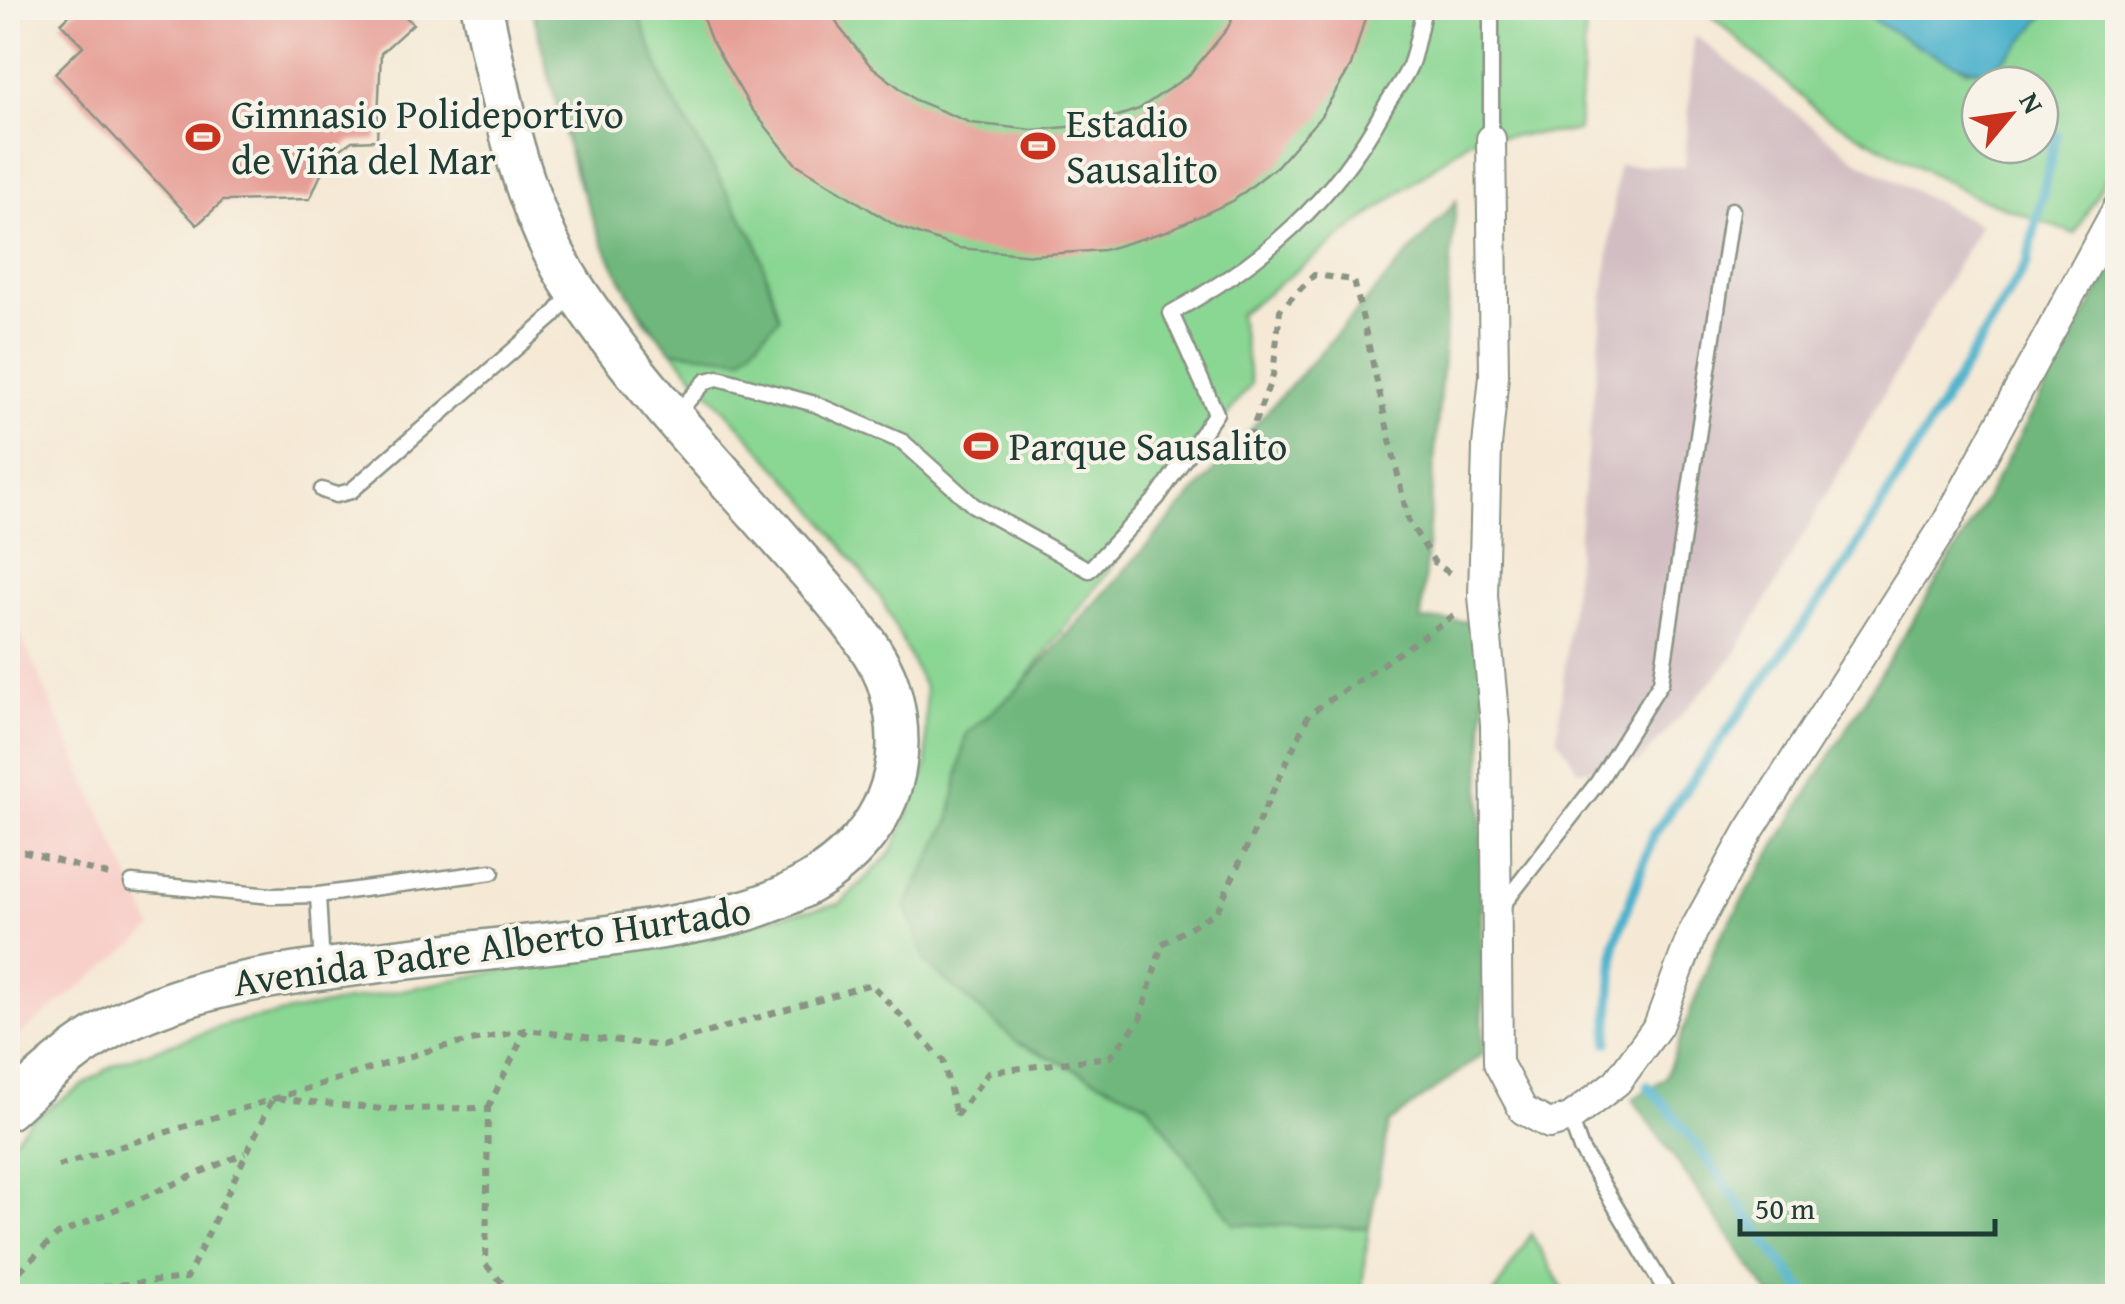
<svg xmlns="http://www.w3.org/2000/svg" width="2125" height="1304" font-family="'Gentium Book Plus',serif">
  <style>
    .built { fill: #f7d0ca }
    .industrial { fill: #d2bec2 }
    .green { fill: #8ad693; stroke: #548a64; stroke-width: 2.5; fill-rule: evenodd }
    .forest { fill: #6fb77d; stroke: #477a58; stroke-width: 2.5 }
    .water { fill: #4db2cc; stroke: #367880; stroke-width: 2.5 }
    .lines { fill: none; stroke-linecap: round; stroke-linejoin: round }
    .stream { stroke: #4db2cc; stroke-width: 10 }
    .building { fill: #e69f96 }
    .service-casing { stroke: #8a9384; stroke-width: 19 }
    .minor-casing { stroke: #8a9384; stroke-width: 32 }
    .secondary-casing { stroke: #8a9384; stroke-width: 45 }
    .path { stroke: #8a9384; stroke-width: 6; stroke-dasharray: 8 8; stroke-linecap: butt }
    .service { stroke: #fff; stroke-width: 14 }
    .minor { stroke: #fff; stroke-width: 28 }
    .secondary { stroke: #fff; stroke-width: 40 }
    .labels { text-anchor: middle; stroke-width: 8; stroke-linejoin: round; paint-order: stroke }
    .poi-label { font-size: 40px; fill: #1f3d34; stroke: #f7f3e8; text-anchor: start }
    .street-label { font-size: 40px; fill: #1f3d34; stroke: #f7f3e8 }
  </style>
  <rect width="100%" height="100%" fill="#f7f3e8"/>
  <filter id="ink" filterUnits="userSpaceOnUse"><feTurbulence type="fractalNoise" baseFrequency=".01" numOctaves="2"/><feDisplacementMap in="SourceGraphic" scale="20" xChannelSelector="R" yChannelSelector="G"/><feConvolveMatrix kernelMatrix="1 2 1 2 8 2 1 2 1" color-interpolation-filters="sRGB"/></filter>
  <filter id="wash" filterUnits="userSpaceOnUse"><feTurbulence type="fractalNoise" baseFrequency=".0048" numOctaves="4" result="noise"/><feDisplacementMap in="SourceGraphic" scale="40" xChannelSelector="R" yChannelSelector="G"/><feGaussianBlur stdDeviation="2.25" result="paint"/><feColorMatrix in="noise" values="0 0 0 0 0 0 0 0 0 0 0 0 0 0 0 0 0 1.4 0 .05"/><feComposite in="paint" operator="in"/></filter>
  <g filter="url(#wash)">
    <rect width="100%" height="100%" fill="#f5e9d5"/>
    <path class="built" d="M8,607L153,929L8,1044Z"/>
    <path class="industrial" d="M1694,35L1858,161L1980,225L1735,655L1638,763L1579,771L1557,737L1618,165L1685,166Z"/>
    <path class="green" d="M532,8H1587L1578,131L1471,139L1239,314L1251,384L1018,689L966,734L950,820L906,906L1017,1042L1148,1104L1234,1223L1369,1228L1361,1296H8V1147L30,1120L117,1063L229,1024L840,904L892,852L927,766L925,689L882,600L814,508L644,320L576,179Z
      M1709,8H1853L1966,70L2005,57L2051,8H2117V157L2075,234L1974,196L1822,115L1709,13ZM1980,85H2040V145H1980Z
      M1531,1234L1567,1296H1493Z"/>
    <path class="forest" d="M532,8H636L668,91L757,243L779,318L742,358L672,351C588,260 562,124 532,8Z
      M1456,201L1421,620L1488,622L1481,786L1483,1054L1389,1123L1369,1228L1234,1224L1148,1104L1017,1042L926,963L906,906L950,820L966,734L1018,689Z
      M2117,257V1296H1771L1633,1099L1665,1078L1717,942L1970,527Z"/>
    <path class="water" d="M1853,8H2051C2033,27 2014,58 1988,68C1960,78 1881,23 1853,8Z"/>
    <g class="lines">
      <path class="stream" d="M1987,68L2004,85
        M1608,1042L1615,943L1654,834L1845,566L2027,263L2056,135L2040,119
        M1648,1086C1707,1151 1752,1228 1808,1296"/>
    </g>
    <g id="blocks">
      <path class="building" d="M77,8H397L413,24L381,53L377,140L352,141L328,158L310,199L223,201L197,225L55,73L83,46L61,23Z
        M699,8H830L839,27L870,65L915,100L971,123L1033,130L1091,125L1139,109L1189,75L1227,29L1238,8H1368L1351,66L1321,116L1277,166L1233,201L1167,231L1104,250L1033,255L959,248L898,227L795,163L751,108L711,40Z"/>
    </g>
  </g>
  <g filter="url(#ink)">
    <use href="#blocks" fill-opacity="0" stroke="#8a9384" stroke-width="2.5"/>
    <g class="lines">
      <g class="service-casing">
        <path id="service" d="M1491,139V8
          M674,416L706,381L718,378L815,404L903,442L973,505L1089,570L1157,498L1216,413L1171,313C1264,262 1334,201 1385,107C1393,92 1407,77 1412,60C1417,43 1420,25 1424,8
          M322,490L336,495L351,491L553,316L573,291
          M132,883L272,896L318,895L322,968
          M318,895L492,872
          M1501,907L1598,782L1661,682L1732,210
          M1570,1118L1581,1149L1669,1296"/>
      </g>
      <g class="minor-casing">
        <path id="minor" d="M1491,139L1494,376L1487,446L1483,596L1495,724L1498,1063L1523,1110L1549,1124L1570,1118L1617,1082L1658,1026L1693,932L1749,831L1948,520L2118,207"/>
      </g>
      <g class="secondary-casing">
        <path id="secondary" d="M8,1109C43,1077 77,1045 120,1023C193,987 270,976 349,966C474,948 603,943 725,916C836,891 926,811 889,687C876,643 815,578 783,542C713,462 637,383 578,294C522,212 502,103 482,8"/>
      </g>
      <path class="path" d="M1243,453L1273,375L1280,310L1314,275L1354,280L1408,520L1435,563L1454,576
        M8,847L112,876
        M488,1108L526,1030
        M956,1116L989,1072L1110,1057L1140,1020L1162,944L1217,911L1309,714L1456,614
        M58,1166L437,1048L526,1030L662,1046L871,984L943,1060L956,1115
        M8,1282L57,1235L245,1153
        M8,1296L187,1278L273,1098L382,1109L488,1108L486,1265L514,1296"/>
      <use href="#service" class="service"/>
      <use href="#minor" class="minor"/>
      <use href="#secondary" class="secondary"/>
    </g>
  </g>
  <defs>
    <g id="stadium-bare" transform="scale(2.7)"><path d="M0-5a6.5 5 0 1 0 0 10a6.5 5 0 1 0 0-10ZM-3.5-1.8h7v3.6h-7Z" fill="#c8321e" stroke="#f7f3e8" stroke-width="2.5" paint-order="stroke"/></g>
  </defs>
  <g fill-rule="evenodd">
    <use href="#stadium-bare" x="203" y="137"/>
    <use href="#stadium-bare" x="1038" y="146"/>
    <use href="#stadium-bare" x="981" y="446"/>
  </g>
  <g class="labels">
    <g class="poi-label">
      <text x="231" y="128">Gimnasio Polideportivo<tspan x="231" dy="46">de Viña del Mar</tspan></text>
      <text x="1066" y="137">Estadio<tspan x="1066" dy="46">Sausalito</tspan></text>
      <text x="1009" y="460">Parque Sausalito</text>
    </g>
    <g class="street-label">
      <text transform="translate(492 946) rotate(-8)" y="14">Avenida Padre Alberto Hurtado</text>
    </g>
  </g>
  <rect width="2125" height="1304" fill="none" stroke="#f7f3e8" stroke-width="40"/>
  <g transform="translate(2010 115) rotate(61)"><circle r="48" fill="#f7f3e8" stroke="#a1aaa0" stroke-width="2.5"/>
  <path d="M0-8L18 38L0 25L-18 38Z" fill="#c8321e"/>
  <text y="-15" font-size="28" font-weight="bold" text-anchor="middle" fill="#1f3d34">N</text>
  </g>
  <path d="M1740 1219v15h255v-15" fill="none" stroke="#1f3d34" stroke-width="5"/>
  <text x="1755" y="1219" font-size="30" fill="#1f3d34" stroke="#f7f3e8" stroke-width="8" paint-order="stroke">50 m</text>
</svg>
